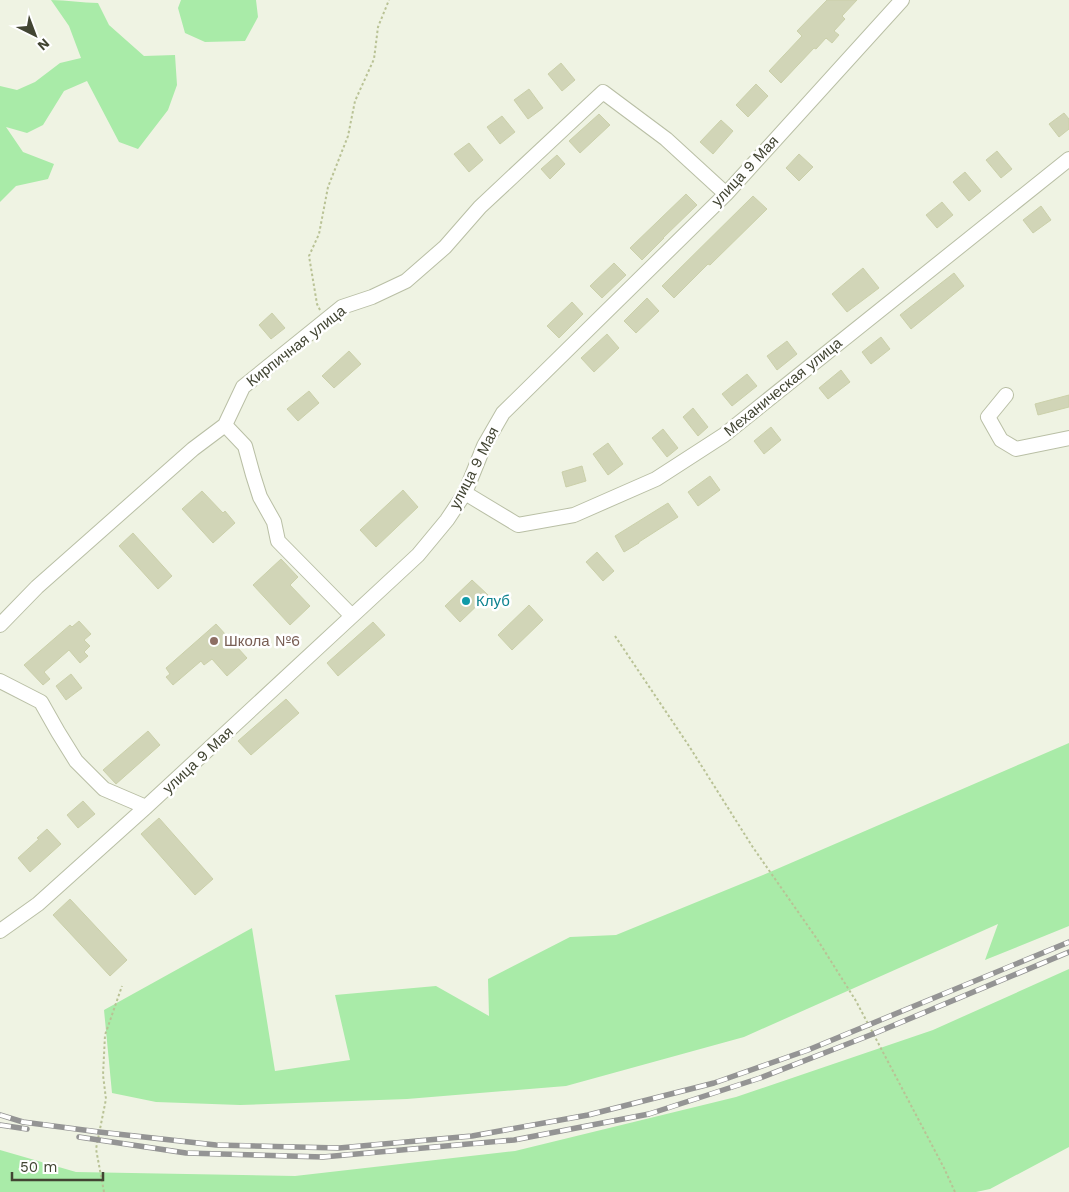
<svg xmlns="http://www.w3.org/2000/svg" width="1069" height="1192" font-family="'Work Sans',sans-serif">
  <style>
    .green { fill: #a9eba8 }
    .building { fill: #d1d5b7; stroke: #cbd0aa }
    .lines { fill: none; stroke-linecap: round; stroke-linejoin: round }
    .minor-casing { stroke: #b9bfa5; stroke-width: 16 }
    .path { stroke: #b9c295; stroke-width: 2; stroke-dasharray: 2.5 2.5; stroke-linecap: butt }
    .minor { stroke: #fff; stroke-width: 14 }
    .rail-casing { stroke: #949494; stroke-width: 5.5 }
    .rail { stroke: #fff; stroke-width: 4; stroke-dasharray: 11; stroke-linecap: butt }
    .culture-dot { fill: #0f9aa8; stroke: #fff; stroke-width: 2 }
    .education-dot { fill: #8d6e63; stroke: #fff; stroke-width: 2 }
    .labels { text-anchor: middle; stroke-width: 5; stroke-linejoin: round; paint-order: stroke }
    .street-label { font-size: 15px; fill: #424533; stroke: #fff }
    .culture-label { font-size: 15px; fill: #0d838f; stroke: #fff; text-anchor: start }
    .education-label { font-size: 15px; fill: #785e54; stroke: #fff; text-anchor: start }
  </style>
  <rect width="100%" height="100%" fill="#eff3e3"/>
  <path class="green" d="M51,0C67,0 82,3 98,3L109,25L144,56L175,55L177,85L168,110L138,149L119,142L87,81L64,91L43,125L27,133L6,127L23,152L54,164L48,179L16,186L0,202V86L17,90L35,82L60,63L81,58L69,26Z
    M181,0H256L258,17L245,41L205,42L185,33L178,8Z
    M1069,743V926L985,960L998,924L744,1037L566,1086L407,1099L240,1105L156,1102L112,1093L104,1010L252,928L275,1071L350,1060L335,995L436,986L489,1016L488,979L570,937L616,935L763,875Z
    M1069,969V1147L990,1189L976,1192H0V1150L76,1172L295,1176L515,1151L736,1097L933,1030Z"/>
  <path class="building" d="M827,0H857L842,16L845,19L834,31L839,35L832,43L826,38L816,49L814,48L781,83L769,71L802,36L797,31Z
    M561,63L575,80L562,91L548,74Z
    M756,84L768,96L748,117L736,105Z
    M529,89L543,108L528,119L514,100Z
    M1064,113L1069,119V129L1059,137L1049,124Z
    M599,114L610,125L580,153L569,141Z
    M502,116L515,132L500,144L487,127Z
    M721,120L733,131L713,154L700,142Z
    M469,143L483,160L469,172L454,154Z
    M997,151L1012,169L1001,178L986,160Z
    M799,154L813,167L799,181L786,168Z
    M557,155L565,164L550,179L541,169Z
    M965,172L981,191L969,201L953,182Z
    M686,194L697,205L663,238H664L642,260L630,248Z
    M753,196L767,209L710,265L708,264L674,298L662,286Z
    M942,202L953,215L937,228L926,215Z
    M1041,206L1051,220L1033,233L1023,220Z
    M614,263L626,275L602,298L590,286Z
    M863,268L879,288L847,312L832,294Z
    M954,273L964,286L911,329L900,315Z
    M647,298L659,311L636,333L624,321Z
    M572,302L583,314L559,338L547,326Z
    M272,313L285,328L271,339L259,325Z
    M607,334L619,348L594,372L581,358Z
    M881,337L890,349L871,364L862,352Z
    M787,341L797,354L777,370L767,356Z
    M349,351L361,364L334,388L322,376Z
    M841,370L850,382L828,399L819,388Z
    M747,374L757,386L732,406L722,394Z
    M309,391L319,403L298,421L287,409Z
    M1069,395V407L1038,415L1035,404Z
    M693,408L708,427L698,436L683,417Z
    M771,427L781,440L764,454L754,441Z
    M663,429L678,448L667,457L652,438Z
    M608,443L623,464L608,475L593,454Z
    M582,466L586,481L566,487L562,472Z
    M710,476L720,490L698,506L688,492Z
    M403,490L418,507L376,547L360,530Z
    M202,491L223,513L225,511L235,523L213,543L182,509Z
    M668,503L678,517L639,542V543L624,552L615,536Z
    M133,533L172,576L158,589L119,546Z
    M597,552L614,571L603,581L586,562Z
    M281,559L298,577L290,585L310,606L290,625L253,585Z
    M472,580L488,595L460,622L445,606Z
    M529,605L543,620L512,650L498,635Z
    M79,621L91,634L84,640L90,646L84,652L88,656L80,663L69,650L44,672L50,679L43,685L24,665L70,625L72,627Z
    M373,622L385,635L338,676L327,663Z
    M216,624L247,658L227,676L212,659L204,665L201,661L173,685L166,677L170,674L166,668Z
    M71,674L82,688L66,700L56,686Z
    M286,699L299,713L251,755L238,741Z
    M148,731L160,745L116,784L103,770Z
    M83,801L95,814L78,828L67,815Z
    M159,818L213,879L195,895L141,834Z
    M47,829L61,844L30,872L18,858L39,839L37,838Z
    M70,899L127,960L110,976L53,915Z"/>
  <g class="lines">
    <g class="minor-casing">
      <path id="minor" d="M1006,395L988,417L1001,440L1016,449L1069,438
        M225,425L245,446L253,475L260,497L274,522L278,541L352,616
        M465,493L518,525L574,515L656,479L724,435L1069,159
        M0,625L37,587L193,449L225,425L243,387L342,307L372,297L406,281L445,247L480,207L603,92L666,139L726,194
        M0,681L41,702L58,732L76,761L104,789L146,807
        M0,931L38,904L146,807L418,555L447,520L465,493L484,446L503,413L726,194L902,0"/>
    </g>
    <path class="path" d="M320,310L317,304L309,256L319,234L328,187L348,136L355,101L374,59L378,27L389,0
      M615,636L689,746L752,846L817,939L856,1001L944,1168L955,1192
      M104,1192L96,1149L106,1099L103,1075L105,1035L122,986"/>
    <use href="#minor" class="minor"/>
    <g class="rail-casing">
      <path id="rail" d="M0,1115L23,1122L99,1132L216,1145L339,1148L472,1136L588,1115L714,1083L808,1050L1069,942
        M0,1125L27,1129
        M79,1137L186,1153L323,1157L514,1140L649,1114L760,1078L873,1034L1069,952"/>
    </g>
    <use href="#rail" class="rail"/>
  </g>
  <circle class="culture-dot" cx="466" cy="601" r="5"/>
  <circle class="education-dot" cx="214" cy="641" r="5"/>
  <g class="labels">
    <g class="street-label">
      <text transform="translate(745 171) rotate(-47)" y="5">улица 9 Мая</text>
      <text transform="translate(296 346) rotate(-38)" y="5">Кирпичная улица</text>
      <text transform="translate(783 387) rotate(-39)" y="5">Механическая улица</text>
      <text transform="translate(474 468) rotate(-63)" y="5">улица 9 Мая</text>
      <text transform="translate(198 760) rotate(-43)" y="5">улица 9 Мая</text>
    </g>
    <g class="culture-label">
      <text x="476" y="606">Клуб</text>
    </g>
    <g class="education-label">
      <text x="224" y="646">Школа №6</text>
    </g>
  </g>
  <g transform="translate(35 35) rotate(138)" stroke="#ffffff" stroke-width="4" paint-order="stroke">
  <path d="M0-4L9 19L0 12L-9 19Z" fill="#424533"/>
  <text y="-8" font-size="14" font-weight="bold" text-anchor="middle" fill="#424533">N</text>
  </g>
  <path d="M12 1172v8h91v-8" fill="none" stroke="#424533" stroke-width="2.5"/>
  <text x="20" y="1172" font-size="15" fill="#424533" stroke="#ffffff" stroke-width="4" paint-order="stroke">50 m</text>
</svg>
